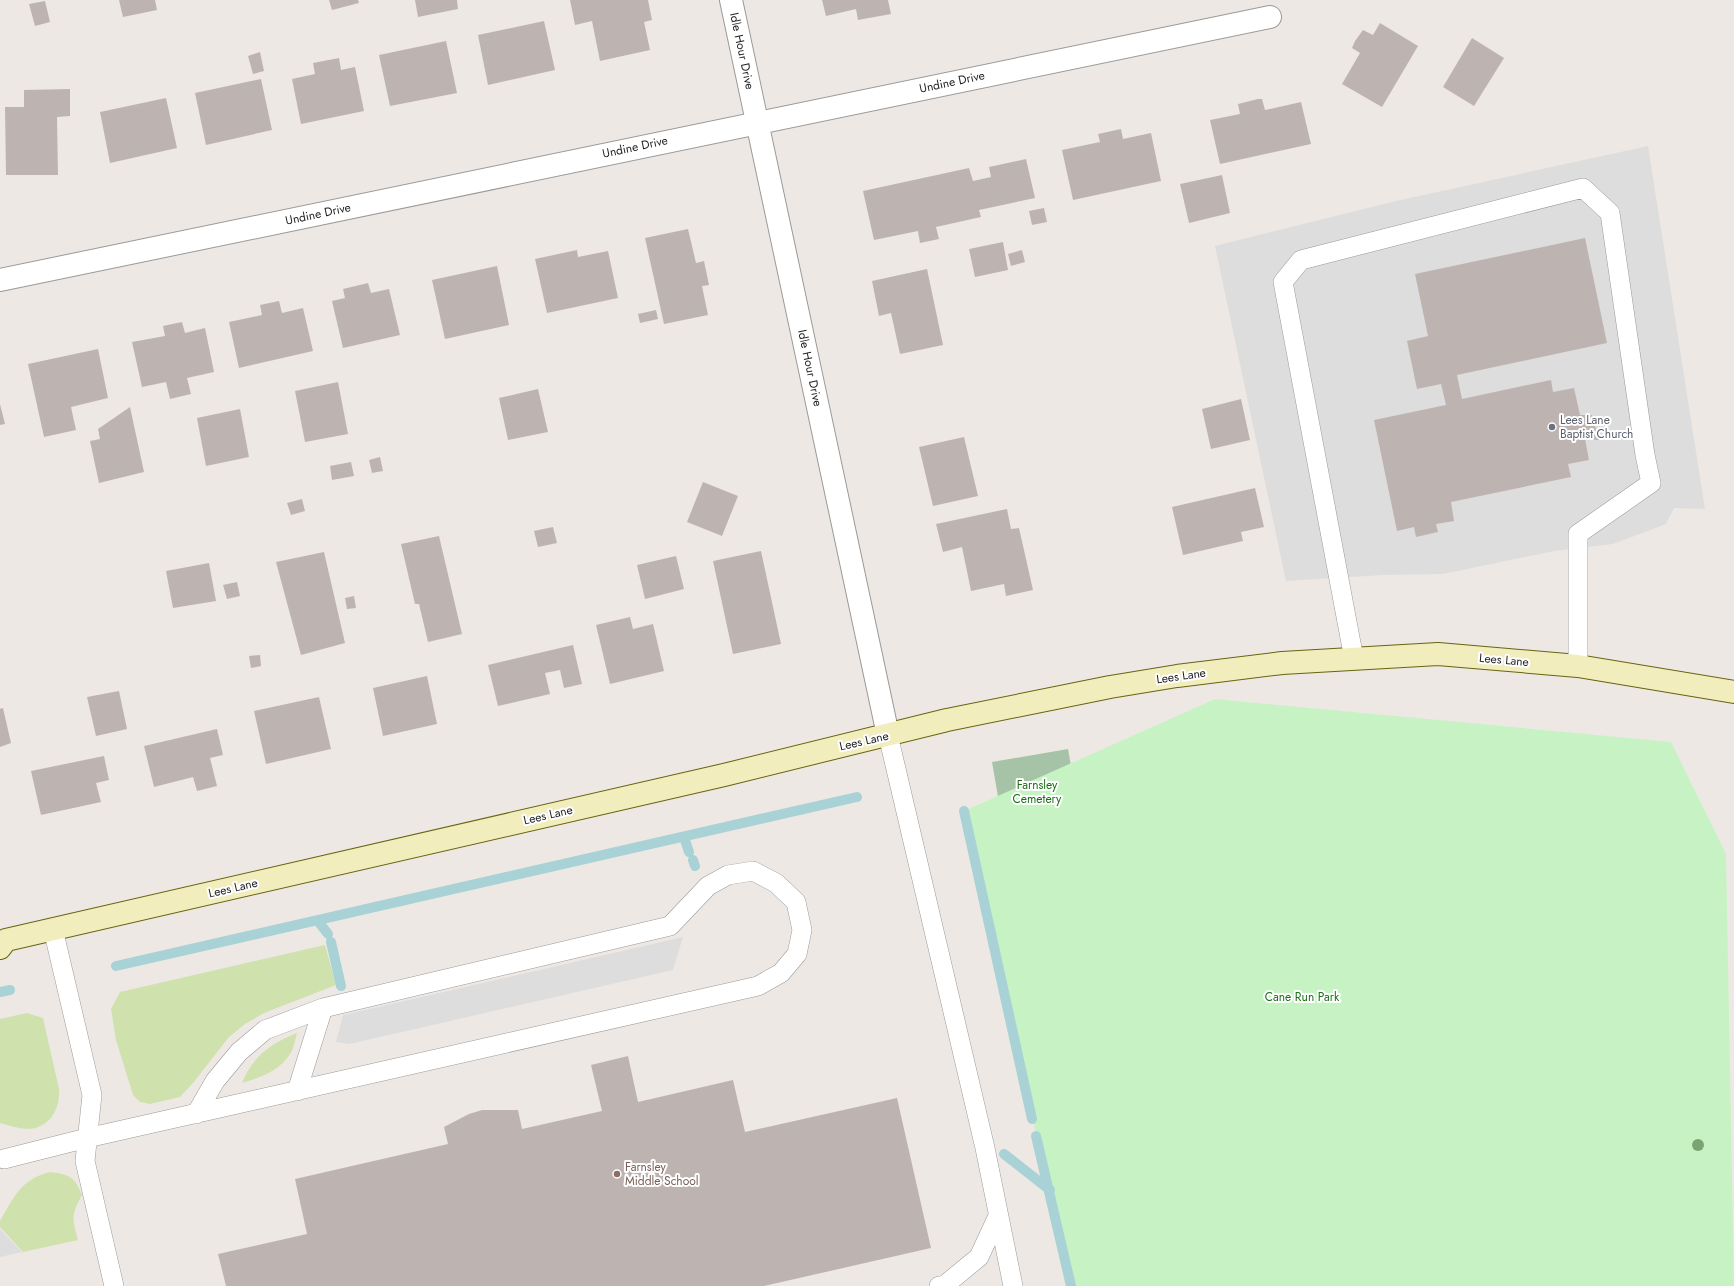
<svg xmlns="http://www.w3.org/2000/svg" width="1734" height="1286" font-family="Jost,sans-serif">
  <style>
    .grass { fill: #cfe2ae }
    .cemetery { fill: #a7c3a7 }
    .park { fill: #c7f3c4 }
    .parking { fill: #ddd }
    .lines { fill: none; stroke-linecap: round; stroke-linejoin: round }
    .stream { stroke: #a8d2d6; stroke-width: 10 }
    .building { fill: #bdb4b1 }
    .lane-casing { stroke: #9a9a9a; stroke-width: 20 }
    .street-casing { stroke: #9a9a9a; stroke-width: 24 }
    .secondary-casing { stroke: #676410; stroke-width: 24 }
    .lane { stroke: #fff; stroke-width: 19 }
    .street { stroke: #fff; stroke-width: 22 }
    .secondary { stroke: #f2edbc; stroke-width: 22 }
    .tree { fill: #7aa573 }
    .worship-dot { fill: #6b7280; stroke: #fff; stroke-width: 1.5 }
    .education-dot { fill: #8d6e63; stroke: #fff; stroke-width: 1.5 }
    .labels { text-anchor: middle; stroke-width: 4; stroke-linejoin: round; paint-order: stroke }
    .street-label { font-size: 12px; fill: #1d1d1d; stroke: #fff }
    .worship-label { font-size: 12px; fill: #5b616d; stroke: #fff; text-anchor: start }
    .park-label { font-size: 12px; fill: #1c6e17; stroke: #fff }
    .education-label { font-size: 12px; fill: #785e54; stroke: #fff; text-anchor: start }
  </style>
  <rect width="100%" height="100%" fill="#ede8e3"/>
  <path class="grass" d="M325,945L336,985L264,1013L245,1024L229,1037L193,1083L180,1097L150,1104L140,1102L133,1095L116,1040L111,1009L120,992Z
    M27,1013L43,1018L59,1089C60,1105 54,1121 38,1127C27,1132 11,1126 0,1123V1019Z
    M297,1033C295,1040 294,1049 290,1054C278,1072 261,1077 242,1083C252,1057 271,1043 297,1033Z
    M50,1172C69,1174 75,1177 82,1195C71,1215 72,1218 78,1240L23,1252L0,1227V1221C14,1197 21,1179 50,1172Z"/>
  <path class="cemetery" d="M1068,749L1081,822L1005,837L992,762Z"/>
  <path class="park" d="M1215,699L1671,742L1726,854L1734,1286H1070L964,811Z"/>
  <path class="parking" d="M1648,146L1705,509L1674,508L1666,524L1613,544L1554,551L1443,574L1383,575L1286,581L1215,246L1396,201Z
    M683,937L673,970L358,1042L349,1044L336,1042L343,1015Z
    M0,1229L22,1252L0,1257Z"/>
  <g class="lines">
    <path class="stream" d="M964,811L1032,1119
      M684,837L689,852
      M693,860L695,866
      M318,921L328,934
      M331,942L341,986
      M116,966L857,797
      M0,992L10,990
      M1036,1136L1071,1286
      M1004,1154L1050,1190"/>
  </g>
  <path class="building" d="M119,0H155L157,10L123,17Z
    M329,0H358L359,3L332,10Z
    M415,0H457L458,9L418,17Z
    M570,0H648L652,20L644,22L650,50L600,61L592,21L575,25Z
    M822,0H888L891,14L858,20L856,9L826,16Z
    M45,1L50,22L35,26L29,4Z
    M544,21L555,70L488,85L478,35Z
    M1380,23L1418,46L1382,107L1342,84L1360,53L1352,48L1355,41L1363,30L1373,35Z
    M1472,38L1504,58L1474,106L1443,87Z
    M446,41L457,93L390,106L379,55Z
    M260,52L264,71L253,74L248,56Z
    M339,58L341,70L355,67L364,111L301,124L292,79L315,74L313,63Z
    M261,79L272,130L206,145L195,93Z
    M70,89V116L57,117L58,175H6L5,107H24V90Z
    M166,98L177,148L110,163L100,112Z
    M1258,99H1262L1265,110L1301,102L1311,144L1220,164L1210,120L1240,114L1238,104Z
    M1121,129L1123,139L1151,133L1161,181L1073,200L1062,150L1100,142L1098,134Z
    M1026,159L1035,198L979,210L981,217L936,227L939,239L920,243L918,231L874,240L863,191L969,168L973,181L991,177L989,167Z
    M1222,175L1230,213L1189,223L1180,184Z
    M1044,208L1047,222L1032,225L1029,211Z
    M688,229L696,263L704,261L709,285L702,286L708,315L664,324L645,238Z
    M1585,238L1607,343L1457,375L1462,399L1551,380L1553,392L1574,388L1580,415H1592L1599,440L1585,439L1589,460L1568,464L1571,477L1451,502L1454,521L1436,524L1438,532L1416,537L1414,527L1397,531L1374,420L1446,405L1441,384L1417,389L1407,341L1428,336L1415,274Z
    M1003,242L1008,270L975,277L969,249Z
    M577,250L578,257L608,251L618,298L547,313L535,259Z
    M1022,250L1025,262L1011,266L1008,254Z
    M497,266L509,325L445,339L432,280Z
    M927,269L943,345L900,354L891,313L879,316L872,281Z
    M368,283L371,293L389,289L400,335L343,348L332,301L345,298L343,289Z
    M279,301L282,313L303,308L313,351L239,368L229,322L262,315L260,305Z
    M656,310L658,319L640,323L638,314Z
    M182,322L185,333L205,328L214,372L187,378L191,394L170,399L166,382L142,387L132,342L165,336L163,326Z
    M98,349L108,398L71,407L76,430L44,437L28,364Z
    M338,382L348,434L305,442L295,391Z
    M538,389L548,432L508,440L499,398Z
    M1241,399L1250,440L1211,449L1202,409Z
    M0,404L5,424L0,425Z
    M130,407L144,472L99,483L90,441L100,439L98,429Z
    M240,409L249,457L206,466L197,418Z
    M964,437L978,496L933,506L919,447Z
    M380,457L383,471L372,473L369,460Z
    M351,462L354,476L332,480L330,466Z
    M703,482L738,496L722,536L687,522Z
    M1255,488L1264,527L1241,532L1243,541L1183,555L1172,507Z
    M302,499L305,511L291,515L287,503Z
    M1007,509L1011,529L1019,528L1033,590L1006,596L1004,584L971,591L962,547L943,552L936,524Z
    M553,527L557,543L538,547L534,531Z
    M439,536L462,634L428,642L419,604H415L401,544Z
    M761,551L781,644L733,654L713,561Z
    M324,552L345,643L301,655L276,562Z
    M676,556L684,589L645,599L637,565Z
    M209,563L216,601L173,608L166,571Z
    M237,582L240,596L227,599L223,585Z
    M354,596L356,608L347,609L345,598Z
    M630,617L633,629L653,624L664,671L610,684L596,625Z
    M573,645L582,684L564,688L560,670L545,673L550,694L498,706L488,665Z
    M260,655L261,666L251,668L249,656Z
    M427,676L437,724L383,736L373,688Z
    M119,691L127,729L96,736L87,697Z
    M319,697L331,749L266,764L254,711Z
    M3,708L11,743L0,747V709Z
    M217,729L223,755L210,758L217,786L197,791L193,777L154,787L144,746Z
    M104,756L109,780L96,783L101,802L41,815L31,771Z
    M628,1056L638,1102L733,1080L745,1132L897,1098L931,1248L764,1286H226L218,1254L307,1234L295,1179L448,1144L444,1127L469,1114L482,1110H518L522,1129L602,1111L591,1065Z"/>
  <g class="lines">
    <g class="lane-casing">
      <path id="lane" d="M1354,659L1283,282L1301,260L1583,188L1610,213L1645,455L1651,483L1578,534V666
        M888,735L985,1148L1013,1286
        M53,929L92,1095L85,1161L114,1286
        M196,1114L215,1081L239,1052L265,1030L323,1008
        M4,1159L87,1138L758,986L781,973L797,954L802,930L796,902L776,883L753,871L728,875L708,886L670,926L323,1008L297,1091
        M939,1286L945,1285L979,1257L998,1216"/>
    </g>
    <g class="street-casing">
      <path id="street" d="M731,0L888,735
        M0,280L1270,17"/>
    </g>
    <g class="secondary-casing">
      <path id="secondary" d="M0,948L6,940L724,775L947,720L1110,687L1177,676L1282,663L1438,654L1578,666L1734,692"/>
    </g>
    <use href="#lane" class="lane"/>
    <use href="#street" class="street"/>
    <use href="#secondary" class="secondary"/>
  </g>
  <circle class="tree" cx="1698" cy="1145" r="6"/>
  <circle class="worship-dot" cx="1552" cy="427" r="4"/>
  <circle class="education-dot" cx="617" cy="1174" r="4"/>
  <g class="labels">
    <g class="street-label">
      <text transform="translate(742 51) rotate(78)" y="4">Idle Hour Drive</text>
      <text transform="translate(952 82) rotate(-12)" y="4">Undine Drive</text>
      <text transform="translate(635 147) rotate(-12)" y="4">Undine Drive</text>
      <text transform="translate(318 214) rotate(-12)" y="4">Undine Drive</text>
      <text transform="translate(810 368) rotate(78)" y="4">Idle Hour Drive</text>
      <text transform="translate(1504 660) rotate(5)" y="4">Lees Lane</text>
      <text transform="translate(1181 676) rotate(-8)" y="4">Lees Lane</text>
      <text transform="translate(864 741) rotate(-13)" y="4">Lees Lane</text>
      <text transform="translate(548 815) rotate(-13)" y="4">Lees Lane</text>
      <text transform="translate(233 888) rotate(-13)" y="4">Lees Lane</text>
    </g>
    <g class="worship-label">
      <text x="1560" y="424">Lees Lane<tspan x="1560" dy="14">Baptist Church</tspan></text>
    </g>
    <g class="park-label">
      <text x="1037" y="789">Farnsley<tspan x="1037" dy="14">Cemetery</tspan></text>
      <text x="1302" y="1001">Cane Run Park</text>
    </g>
    <g class="education-label">
      <text x="625" y="1171">Farnsley<tspan x="625" dy="14">Middle School</tspan></text>
    </g>
  </g>
</svg>
